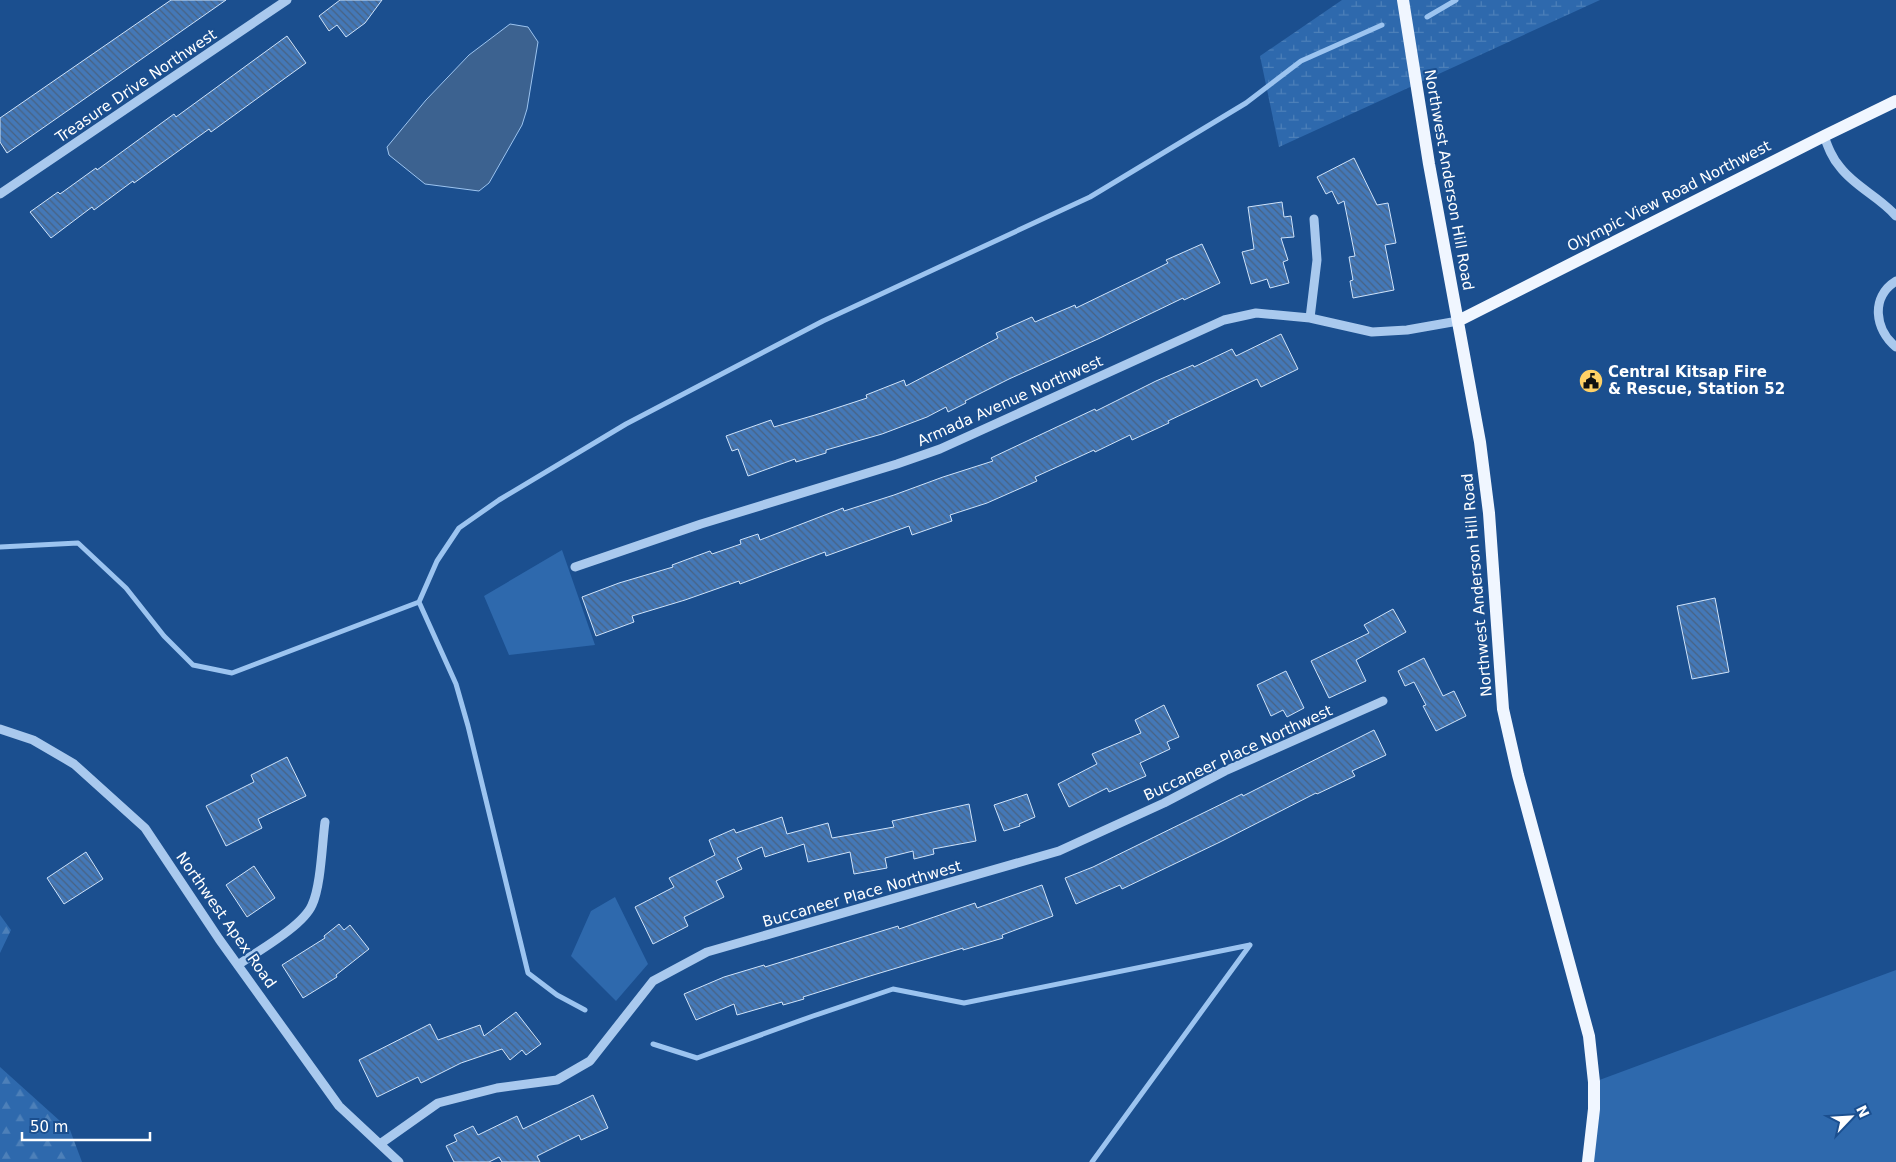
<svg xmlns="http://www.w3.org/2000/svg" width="1896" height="1162" font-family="'DejaVu Sans',sans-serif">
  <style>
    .forest { fill: url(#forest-firs) }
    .wetland { fill: url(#wetland-marsh) }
    .green { fill: #2e69ad }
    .water { fill: #3c6290; stroke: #9cc4f0 }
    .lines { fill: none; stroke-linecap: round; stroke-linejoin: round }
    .stream { stroke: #9cc4f0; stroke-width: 5 }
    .building { fill: url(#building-back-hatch); stroke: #cfe3fa }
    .minor { stroke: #a9c9ee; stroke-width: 9 }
    .major { stroke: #f0f6ff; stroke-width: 12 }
    .labels { text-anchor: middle; stroke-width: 4; stroke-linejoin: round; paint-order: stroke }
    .street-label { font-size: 15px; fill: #fff; stroke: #1b4f8f }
    .poi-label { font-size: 15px; font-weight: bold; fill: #fff; stroke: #1b4f8f; text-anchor: start }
  </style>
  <defs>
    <pattern id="forest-firs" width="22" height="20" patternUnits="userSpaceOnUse" patternTransform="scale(1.25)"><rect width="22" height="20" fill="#2e69ad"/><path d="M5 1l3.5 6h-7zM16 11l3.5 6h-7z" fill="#4d80b9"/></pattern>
    <pattern id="wetland-marsh" width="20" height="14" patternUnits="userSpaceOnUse" patternTransform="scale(1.25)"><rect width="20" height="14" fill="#2e69ad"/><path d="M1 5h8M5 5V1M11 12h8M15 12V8" fill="none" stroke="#4d80b9"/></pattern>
    <pattern id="building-back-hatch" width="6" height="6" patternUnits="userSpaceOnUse" patternTransform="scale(1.25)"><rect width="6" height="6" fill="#4478b7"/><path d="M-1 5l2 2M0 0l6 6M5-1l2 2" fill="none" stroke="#486282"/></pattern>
  </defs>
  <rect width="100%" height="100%" fill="#1b4f8f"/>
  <path class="forest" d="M0,915L11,930L0,953Z
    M0,1067L70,1130L82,1162H0Z"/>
  <path class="wetland" d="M1342,0H1600L1279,147L1260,56Z"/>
  <path class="green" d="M562,550L595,645L509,655L484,596Z
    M615,897L648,964L616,1001L571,956L591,911Z
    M1896,970V1162H1588L1594,1082Z"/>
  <path class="water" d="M510,24L528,27L538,42L527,109L522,125L489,183L479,191L425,184L389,155L387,147L426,100L469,55Z"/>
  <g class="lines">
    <path class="stream" d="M1427,17L1456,0
      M0,547L78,543L126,588L164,636L193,665L232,673L419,602L437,561L459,528L499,500L626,424L823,321L1090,197L1246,103L1301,61L1382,25
      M419,602L456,684L468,726L528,973L557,995L585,1010
      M653,1044L697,1058L813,1016L893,989L964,1003L1250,945
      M1092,1162L1250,945"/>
  </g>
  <path class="building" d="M171,0H226L7,153L0,142V118Z
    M340,0H382L365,23L346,37L337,25L329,31L319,16Z
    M287,36L306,63L211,132L209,129L134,183L133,181L94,210L92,207L51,238L30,212L58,192L60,194L96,168L97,170L174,114L176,117Z
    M1354,158L1377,205L1388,203L1396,243L1385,245L1394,290L1353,298L1350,281L1353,280L1349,257L1355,256L1344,201L1338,204L1332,191L1326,194L1317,177Z
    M1282,202L1284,217L1291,216L1294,237L1281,238L1288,260L1283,262L1289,283L1270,288L1267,279L1251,284L1242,252L1254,249L1248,207Z
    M1202,244L1220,283L1184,300L1183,298L1098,339L1009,379L965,401L966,403L948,412L946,407L927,417L882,434L826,450V453L796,462L795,459L748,476L738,449L732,451L726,436L771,420L774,427L815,415L867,398L866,395L904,380L906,386L998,338L996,333L1032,317L1035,322L1075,305L1076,308L1138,278L1168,263L1166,260Z
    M1281,334L1298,369L1261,387L1257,379L1168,421L1169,423L1132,440L1130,435L1095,452L1094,450L1035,477L1037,481L987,503L950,515L952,521L912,535L909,526L826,556L825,552L740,584L739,581L685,600L632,616L634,622L596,636L582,597L619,583L673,567L672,565L710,551L712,554L741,544L740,540L758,534L760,540L843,508L844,511L894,495L943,477L993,461L991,458L1095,409L1096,411L1156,381L1193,365L1194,367L1232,349L1236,356Z
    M1715,598L1729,672L1692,679L1677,606Z
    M1393,609L1406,632L1356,660L1366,681L1329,698L1311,661L1369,633L1364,625Z
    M1424,658L1443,696L1454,691L1466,716L1436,731L1423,706L1426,705L1414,682L1405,686L1398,671Z
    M1286,671L1304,708L1287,717L1283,710L1271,716L1257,685Z
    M1164,705L1179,737L1167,742L1170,749L1140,763L1146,776L1109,792L1107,788L1069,807L1058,784L1097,764L1092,754L1141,733L1135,720Z
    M1374,730L1386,755L1352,771L1355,776L1317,794L1316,793L1220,842L1122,889L1120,885L1076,904L1065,878L1093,867L1242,794L1243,796Z
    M287,757L306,796L258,819L262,828L226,846L206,806L254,782L251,775Z
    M1027,794L1035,817L1019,824L1020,826L1004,831L994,805Z
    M969,804L976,841L933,849L934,854L914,859L913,851L885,858L887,868L854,874L850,852L808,862L804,844L765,857L762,847L737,858L742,869L716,881L724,897L684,917L688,926L653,944L635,907L674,887L669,878L715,855L709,840L734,829L736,833L782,817L787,834L828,823L832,838L894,827L892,821Z
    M86,852L103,879L64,904L47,878Z
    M254,866L275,898L247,917L226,885Z
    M1042,885L1053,916L1002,935L1003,938L963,950V948L870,976L803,997L804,999L783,1005L782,1002L737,1015L734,1004L696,1020L684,994L724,977L764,965L765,967L898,926L899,929L975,903L977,908Z
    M339,924L344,930L350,925L369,949L336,975L337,977L303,998L282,965L325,938L324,936Z
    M516,1012L541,1044L526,1055L522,1050L510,1060L502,1049L461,1063L421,1083L418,1077L377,1097L359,1060L430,1024L438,1040L480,1025L484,1036Z
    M593,1095L608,1128L581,1140L579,1135L537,1156L540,1162H502L499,1157L489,1162H454L446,1146L457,1141L454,1135L473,1126L478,1135L517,1116L523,1129Z"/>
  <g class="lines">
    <path class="minor" d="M1824,136C1828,147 1832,158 1840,167C1855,187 1880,197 1896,216
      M0,194L287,0
      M1896,281C1870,297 1875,330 1896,347
      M1310,318L1317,260L1314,219
      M575,567L701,524L897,464L940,449L1224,320L1256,313L1310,318L1372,332L1407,330L1458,321
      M0,729L33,740L74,764L145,828L219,939L339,1106L399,1162
      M238,965C258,951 303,926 312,905C321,886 322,844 325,822
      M380,1144L438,1103L497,1088L557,1080L590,1061L653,981L707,952L1059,851L1164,803L1225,771L1383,701"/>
    <path class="major" d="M1403,0L1429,164L1480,442L1489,513L1503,709L1518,775L1589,1036L1594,1082V1109L1588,1162
      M1458,321L1824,136L1896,101"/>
  </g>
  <defs>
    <g id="civic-disc" transform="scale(1.25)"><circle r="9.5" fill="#ffd166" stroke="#1b4f8f"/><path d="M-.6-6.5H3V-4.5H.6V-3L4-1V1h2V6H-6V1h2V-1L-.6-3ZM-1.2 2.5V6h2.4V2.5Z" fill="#111"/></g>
  </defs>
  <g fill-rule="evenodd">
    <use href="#civic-disc" x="1591" y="381"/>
  </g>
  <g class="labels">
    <g class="street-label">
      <text transform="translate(136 86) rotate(-34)" y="5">Treasure Drive Northwest</text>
      <text transform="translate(1449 180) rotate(80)" y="5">Northwest Anderson Hill Road</text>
      <text transform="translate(1669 196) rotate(-27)" y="5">Olympic View Road Northwest</text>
      <text transform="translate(1010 401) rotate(-24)" y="5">Armada Avenue Northwest</text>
      <text transform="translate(1477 585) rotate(-95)" y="5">Northwest Anderson Hill Road</text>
      <text transform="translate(1238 753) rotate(-25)" y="5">Buccaneer Place Northwest</text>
      <text transform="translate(862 894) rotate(-16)" y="5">Buccaneer Place Northwest</text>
      <text transform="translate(226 920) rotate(55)" y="5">Northwest Apex Road</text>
    </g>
    <g class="poi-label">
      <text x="1608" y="377">Central Kitsap Fire<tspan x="1608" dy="17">&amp; Rescue, Station 52</tspan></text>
    </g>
  </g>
  <g transform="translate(1851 1117) rotate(65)" stroke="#1b4f8f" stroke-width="4" paint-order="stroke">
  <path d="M0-4L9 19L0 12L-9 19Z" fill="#ffffff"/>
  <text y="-8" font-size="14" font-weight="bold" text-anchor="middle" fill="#ffffff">N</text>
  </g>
  <path d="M22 1132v8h128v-8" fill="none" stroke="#ffffff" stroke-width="2.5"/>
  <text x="30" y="1132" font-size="15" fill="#ffffff" stroke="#1b4f8f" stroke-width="4" paint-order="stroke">50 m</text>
</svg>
